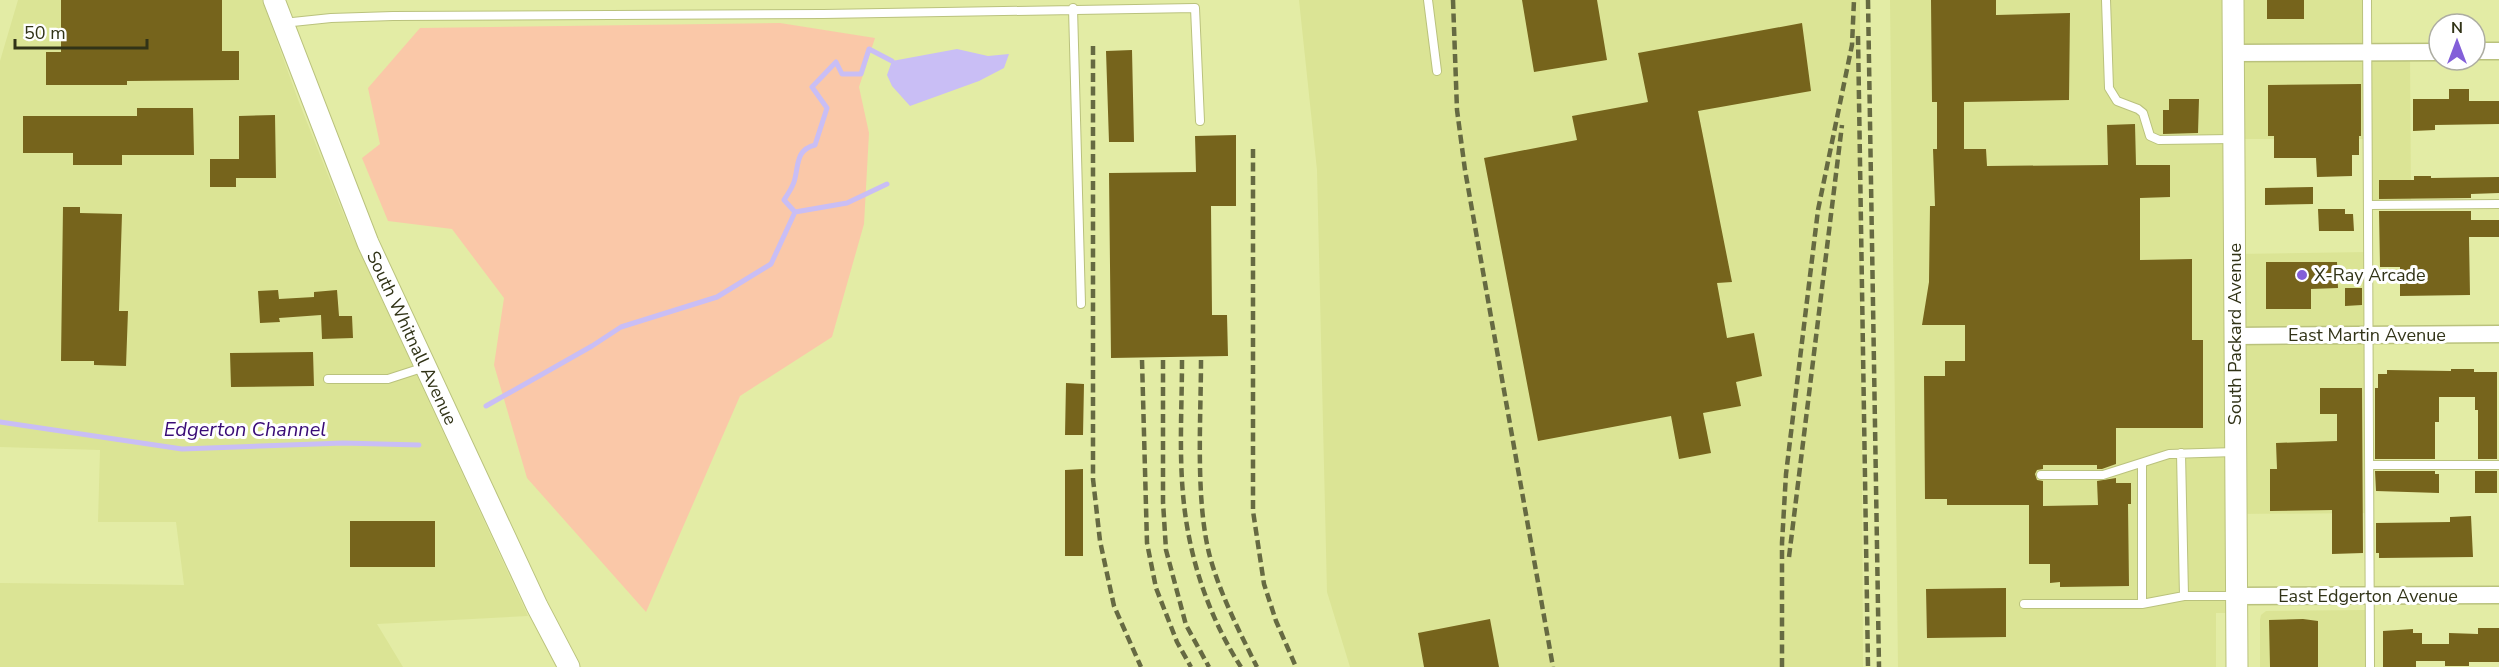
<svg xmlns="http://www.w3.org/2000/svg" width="2499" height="667" font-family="'Nunito Sans',sans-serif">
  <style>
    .built { fill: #dbe495 }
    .green { fill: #fac8a8 }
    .water { fill: #c9bef5 }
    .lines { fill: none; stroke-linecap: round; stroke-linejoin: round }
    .stream { stroke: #c9bef5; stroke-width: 5 }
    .building { fill: #76641c }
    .service-casing { stroke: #bac27d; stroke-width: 10 }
    .minor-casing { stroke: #bac27d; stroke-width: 19 }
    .tertiary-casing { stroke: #bac27d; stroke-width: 23 }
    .service { stroke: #fff; stroke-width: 8 }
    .minor { stroke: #fff; stroke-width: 16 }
    .tertiary { stroke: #fff; stroke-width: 21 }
    .rail { stroke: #666a42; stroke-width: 4.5; stroke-dasharray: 9 4.5; stroke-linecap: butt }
    .poi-dot { fill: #835fd9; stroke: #fff; stroke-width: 2 }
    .labels { text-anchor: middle; stroke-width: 6; stroke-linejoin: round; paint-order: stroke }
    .poi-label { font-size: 18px; fill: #313317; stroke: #fff; text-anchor: start }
    .street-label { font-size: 18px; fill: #313317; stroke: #fff }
    .water-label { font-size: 20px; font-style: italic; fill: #390b76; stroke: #fff }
  </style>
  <rect width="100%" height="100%" fill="#e3eca5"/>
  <path class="built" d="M18,0H262L299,102L351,233L528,616L377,624L403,667H0V583L184,585L176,522H98L100,450L0,447V61Z
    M1299,0H1860L1863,667H1350L1327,592L1317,170Z
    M1890,0H2367V52H2410L2411,204L2369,205L2368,139H2234L2235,254L2369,252L2370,513L2236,514L2237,613H2216V667H1898Z
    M2366,610V667H2260V620L2261,615L2266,611Z"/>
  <path class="green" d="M780,23L875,38L859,87L869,133L864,224L832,337L740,396L646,612L527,478L494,365L504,298L452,229L388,221L362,158L380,144L368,88L420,28Z"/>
  <path class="water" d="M957,49L988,56L1009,54L1004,68L979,81L910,106L892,86L887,75L892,61Z"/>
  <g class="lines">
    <path class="stream" d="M795,212L784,200C788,194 792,188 794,182C799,166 795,150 815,145L827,108L812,87L836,62L842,74H861L869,49L892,61
      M795,212L847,203L887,184
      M486,406L592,346L621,327L717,297L771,264L795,212
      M0,422L182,449L343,443L419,445"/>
  </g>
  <path class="building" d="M61,0H222V51H239V80L127,81V85H46V52H61Z
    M1522,0H1597L1607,60L1534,72Z
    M1931,0H1996V15L2070,13L2069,100L1964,102V149H1986L1987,166L2108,165L2107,125L2135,124L2136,165H2170V197L2140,198V260L2192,259V340H2203V428H2116V464L2102,469H2097V465H2043V469L2037,470L2035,474L2037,480L2043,481V506L2098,505L2097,481L2116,478V483H2131V504H2128L2129,586L2060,587V582L2050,583V564H2029V505H1947V499H1925L1924,376H1945V361H1965V325H1922L1929,282L1930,206H1935L1933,149H1937V102H1932Z
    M2267,0H2304V19H2267Z
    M1802,23L1811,91L1698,111L1732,282L1717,283L1727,338L1754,333L1762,376L1736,382L1741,406L1703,413L1711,453L1679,459L1671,416L1538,441L1484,158L1577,140L1572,116L1648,102L1638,53Z
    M1132,50L1134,142H1109L1106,51Z
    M2361,84V136H2359V155H2352V176L2317,177L2316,158H2274V136H2268V85Z
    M2449,89H2469V101H2499V124L2435,125V130L2413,131V99H2449Z
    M2169,99H2199L2198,133L2163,134V110H2169Z
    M137,108H193L194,155H122V165H73V153H23V116H137Z
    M275,115L276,178H236V187H210V159H239V116Z
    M1236,135V206H1211L1212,315H1227L1228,356L1111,358L1109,173L1196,172L1195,136Z
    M2414,176H2431V178L2499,177V193L2471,194V198L2379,199V180H2414Z
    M2313,187V204L2265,205V188Z
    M63,207H80V213L122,214L119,311H128L126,366L94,365V361H61Z
    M2318,209H2345V214H2353L2354,231H2319Z
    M2379,211H2471V220H2499V237H2469L2470,295L2400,296V267H2380Z
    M2266,262H2337L2338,288L2311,289V309H2266Z
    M2345,288H2362V305L2345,306Z
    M278,290L279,299L314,297V292L337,290L339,316H352L353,338L322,339L321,315L279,318L280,322L260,323L258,291Z
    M313,352L314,386L231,387L230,353Z
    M2451,369H2474V372H2497V459H2478V410H2475V397H2439V422H2435V459H2375V388H2378V374H2387V370L2451,371Z
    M1066,383L1084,384L1083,435H1065Z
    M2320,388H2362L2363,553L2332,554V510L2270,511V469H2277L2276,443L2337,441V414H2320Z
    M1083,469V556H1065V470Z
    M2375,471H2435V474H2439V493L2376,491Z
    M2475,471H2497V493H2475Z
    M2471,516L2473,557L2379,558V553H2376V523L2450,522V517Z
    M350,521H435V567H350Z
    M2006,588V637L1927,638L1926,589Z
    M1490,619L1499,667H1424L1418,633Z
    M2303,619L2318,621V667H2270L2269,620Z
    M2478,628H2499V662H2469V666H2445V661H2416V667H2383V631L2413,629V633H2422V644H2449V633L2478,634Z"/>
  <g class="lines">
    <g class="service-casing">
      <path id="service" d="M1428,0L1437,71
        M2106,0L2109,88L2117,101L2138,109L2143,113L2150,136L2159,140L2232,139
        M2367,0L2370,667
        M1073,8L1081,304
        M283,23L331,18L393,16L823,14L1195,8L1200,121
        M2369,205L2499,204
        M328,379H388L425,367
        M2181,453L2184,596
        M2142,464V604
        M2370,465H2499
        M2041,475H2103L2169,454L2235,452
        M2024,604H2142L2184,596H2236"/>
    </g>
    <g class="minor-casing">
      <path id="minor" d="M2475,51H2499
        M2233,53L2439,52
        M2235,336L2499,334
        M2237,596L2499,595"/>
    </g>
    <g class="tertiary-casing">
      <path id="tertiary" d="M274,0L368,243L537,606L569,667
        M2233,0L2237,667"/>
    </g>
    <use href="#service" class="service"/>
    <use href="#minor" class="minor"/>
    <use href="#tertiary" class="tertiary"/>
    <path class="rail" d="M1453,0L1457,110L1465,170L1553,667
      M1868,0L1879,667
      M1858,36L1868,667
      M1093,46V479L1100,541L1114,606L1141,667
      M1253,149V511L1264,584L1276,621L1296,667
      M1142,360L1147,543L1156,588L1177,642L1191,667
      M1163,360V502L1166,550L1186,625L1209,667
      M1182,360C1182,404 1179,450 1183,494C1188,555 1208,616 1241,667
      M1201,360C1201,419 1195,500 1210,557C1221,596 1239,631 1257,667
      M1789,557L1842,125
      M1782,667V543L1786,474L1818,210L1852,45L1854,0"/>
  </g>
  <circle class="poi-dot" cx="2302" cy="275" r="6"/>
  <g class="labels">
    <g class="poi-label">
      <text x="2314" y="281">X-Ray Arcade</text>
    </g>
    <g class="street-label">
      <text transform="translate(2235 334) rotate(-90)" y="6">South Packard Avenue</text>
      <text x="2367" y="341">East Martin Avenue</text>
      <text transform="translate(412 338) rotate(65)" y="6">South Whitnall Avenue</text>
      <text x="2368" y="602">East Edgerton Avenue</text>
    </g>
    <g class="water-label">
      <text x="245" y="436">Edgerton Channel</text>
    </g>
  </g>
  <g transform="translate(2457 42)"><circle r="28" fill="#ffffff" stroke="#adada2" stroke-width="1.5"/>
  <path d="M0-4.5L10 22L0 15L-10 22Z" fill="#835fd9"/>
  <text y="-9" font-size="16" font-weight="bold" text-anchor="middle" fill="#313317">N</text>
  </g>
  <path d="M15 39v9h132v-9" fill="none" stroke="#313317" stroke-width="3"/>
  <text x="24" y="39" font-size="18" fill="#313317" stroke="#ffffff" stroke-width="4.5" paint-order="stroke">50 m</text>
</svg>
